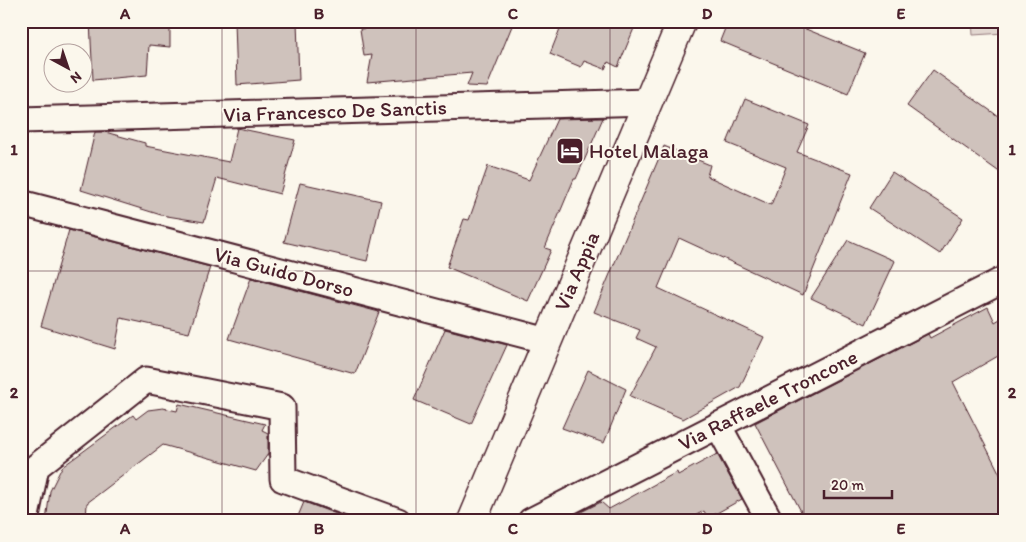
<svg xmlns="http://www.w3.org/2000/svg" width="1026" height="542" font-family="Itim,sans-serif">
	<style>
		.green { fill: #e2d7d0; stroke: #967b7e }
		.building { fill: #cfc2bc; stroke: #4a1f2b }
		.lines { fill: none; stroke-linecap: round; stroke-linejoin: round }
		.street-casing { stroke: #4a1f2b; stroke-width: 29 }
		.secondary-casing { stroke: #4a1f2b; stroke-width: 31 }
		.street { stroke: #fbf7ec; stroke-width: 25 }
		.secondary { stroke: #fbf7ec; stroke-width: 28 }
		.grid { fill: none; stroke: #4a1f2b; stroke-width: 1; stroke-opacity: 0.55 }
		.labels { text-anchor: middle; stroke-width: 4; stroke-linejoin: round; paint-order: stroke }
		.street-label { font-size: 21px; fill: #4a1f2b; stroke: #fbf7ec }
		.poi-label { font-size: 21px; fill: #4a1f2b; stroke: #fbf7ec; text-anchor: start }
		.neatline { fill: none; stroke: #4a1f2b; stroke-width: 2 }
		.grid-label { font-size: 16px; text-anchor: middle; font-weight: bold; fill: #4a1f2b }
	</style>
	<rect width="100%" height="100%" fill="#fbf7ec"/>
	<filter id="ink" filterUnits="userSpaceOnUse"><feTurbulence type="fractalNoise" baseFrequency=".02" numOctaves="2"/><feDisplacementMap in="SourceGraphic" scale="10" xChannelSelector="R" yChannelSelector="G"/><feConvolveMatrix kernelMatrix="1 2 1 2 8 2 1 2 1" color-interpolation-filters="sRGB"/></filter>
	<g filter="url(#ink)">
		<path class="green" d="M 972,21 L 1005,21 L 1005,33 L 973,35 Z"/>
		<path class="building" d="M 90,21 L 170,21 L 170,47 L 149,45 L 147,75 L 93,80 Z
			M 235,21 L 297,21 L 299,80 L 237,85 Z
			M 439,21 L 514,21 L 487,87 L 467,86 L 472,73 L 367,82 L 372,55 L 364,56 L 360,29 Z
			M 563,21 L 637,21 L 618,67 L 608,62 L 605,69 L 584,61 L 581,67 L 550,54 Z
			M 728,21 L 786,21 L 865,53 L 848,94 L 720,41 Z
			M 933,70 L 1005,121 L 1005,176 L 907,106 Z
			M 745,99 L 809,125 L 797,152 L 852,173 L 803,295 L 679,238 L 658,288 L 764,337 L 740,387 L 683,419 L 630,396 L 656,347 L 636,338 L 640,330 L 594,312 L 664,146 L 710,165 L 707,176 L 771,205 L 786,167 L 727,143 Z
			M 603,118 L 576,179 L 574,179 L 545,248 L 551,250 L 528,301 L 447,267 L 464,219 L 469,220 L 488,166 L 529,180 L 557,119 Z
			M 237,128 L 295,140 L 280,194 L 217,178 L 204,222 L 161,215 L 81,190 L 95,132 L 105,132 L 145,143 L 145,146 L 229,162 Z
			M 892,172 L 963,218 L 940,254 L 869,208 Z
			M 300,183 L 381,201 L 367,261 L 284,242 Z
			M 69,230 L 210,267 L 189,333 L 121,318 L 115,349 L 41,326 Z
			M 848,240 L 895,261 L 866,324 L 811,298 Z
			M 251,278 L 379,312 L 355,374 L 229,339 Z
			M 988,307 L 995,322 L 1005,316 L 1005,352 L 953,382 L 1005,484 L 1005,508 L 996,521 L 806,521 L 755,423 L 928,334 L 930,338 Z
			M 445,329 L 507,345 L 471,424 L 414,400 Z
			M 588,370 L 626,389 L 604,443 L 562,428 Z
			M 179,404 L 265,424 L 262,430 L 268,433 L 268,454 L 256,471 L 163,445 L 87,503 L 86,521 L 46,521 L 50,491 L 62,467 L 133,415 L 136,419 L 148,410 L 163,408 L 177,411 Z
			M 717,454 L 742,499 L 708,518 L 704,511 L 685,521 L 563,521 L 601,502 L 609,509 L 677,472 L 678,475 Z
			M 304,502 L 355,521 L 296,521 Z"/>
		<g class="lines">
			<defs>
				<path id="street" d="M 21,120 L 648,102
					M 21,203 L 548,341
					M 718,425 L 770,521
					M 25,521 L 36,467 L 146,380 L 282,407 L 283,479 L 398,521
					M 531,521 L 1005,279"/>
				<path id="secondary" d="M 472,521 L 682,21"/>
			</defs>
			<use href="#street" class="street-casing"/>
			<use href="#secondary" class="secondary-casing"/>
			<use href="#street" class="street"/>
			<use href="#secondary" class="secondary"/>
		</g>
	</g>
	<path class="grid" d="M 222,21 L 222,521M 416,21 L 416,521M 610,21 L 610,521M 804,21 L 804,521M 21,271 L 1005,271"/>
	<defs>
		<symbol id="hotel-square" viewBox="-11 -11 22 22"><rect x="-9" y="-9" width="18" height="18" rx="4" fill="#4a1f2b" stroke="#fbf7ec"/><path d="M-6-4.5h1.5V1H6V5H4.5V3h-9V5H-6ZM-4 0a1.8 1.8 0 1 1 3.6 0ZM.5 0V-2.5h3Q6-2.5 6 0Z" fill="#fff"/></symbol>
	</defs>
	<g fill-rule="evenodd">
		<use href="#hotel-square" x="554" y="135" width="32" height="32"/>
	</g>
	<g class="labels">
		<g class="street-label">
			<text transform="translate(335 111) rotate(-2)" y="7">Via Francesco De Sanctis</text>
			<text transform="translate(577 271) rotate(-67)" y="7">Via Appia</text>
			<text transform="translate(284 272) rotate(15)" y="7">Via Guido Dorso</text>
			<text transform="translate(768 400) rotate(-27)" y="7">Via Raffaele Troncone</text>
		</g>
		<g class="poi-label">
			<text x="589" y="158">Hotel Malaga</text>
		</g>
	</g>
	<rect width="1026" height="542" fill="none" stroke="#fbf7ec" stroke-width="55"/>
	<g transform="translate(68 68) rotate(140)"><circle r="24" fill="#fbf7ec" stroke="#b4a19f"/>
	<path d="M0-4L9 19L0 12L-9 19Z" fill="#4a1f2b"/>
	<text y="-8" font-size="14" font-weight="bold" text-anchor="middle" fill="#4a1f2b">N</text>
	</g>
	<path d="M824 490v8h68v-8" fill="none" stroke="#4a1f2b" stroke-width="2.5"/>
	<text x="831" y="490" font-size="15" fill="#4a1f2b" stroke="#fbf7ec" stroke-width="4" paint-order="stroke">20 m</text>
	<rect x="28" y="28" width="970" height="486" class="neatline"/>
	<g class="grid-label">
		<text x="125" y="19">A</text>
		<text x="319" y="19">B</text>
		<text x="513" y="19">C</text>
		<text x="707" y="19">D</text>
		<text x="901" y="19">E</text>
		<text x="14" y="155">1</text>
		<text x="1012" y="155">1</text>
		<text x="14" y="398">2</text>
		<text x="1012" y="398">2</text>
		<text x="125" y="534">A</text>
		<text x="319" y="534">B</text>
		<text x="513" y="534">C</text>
		<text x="707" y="534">D</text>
		<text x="901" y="534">E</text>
	</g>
</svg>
